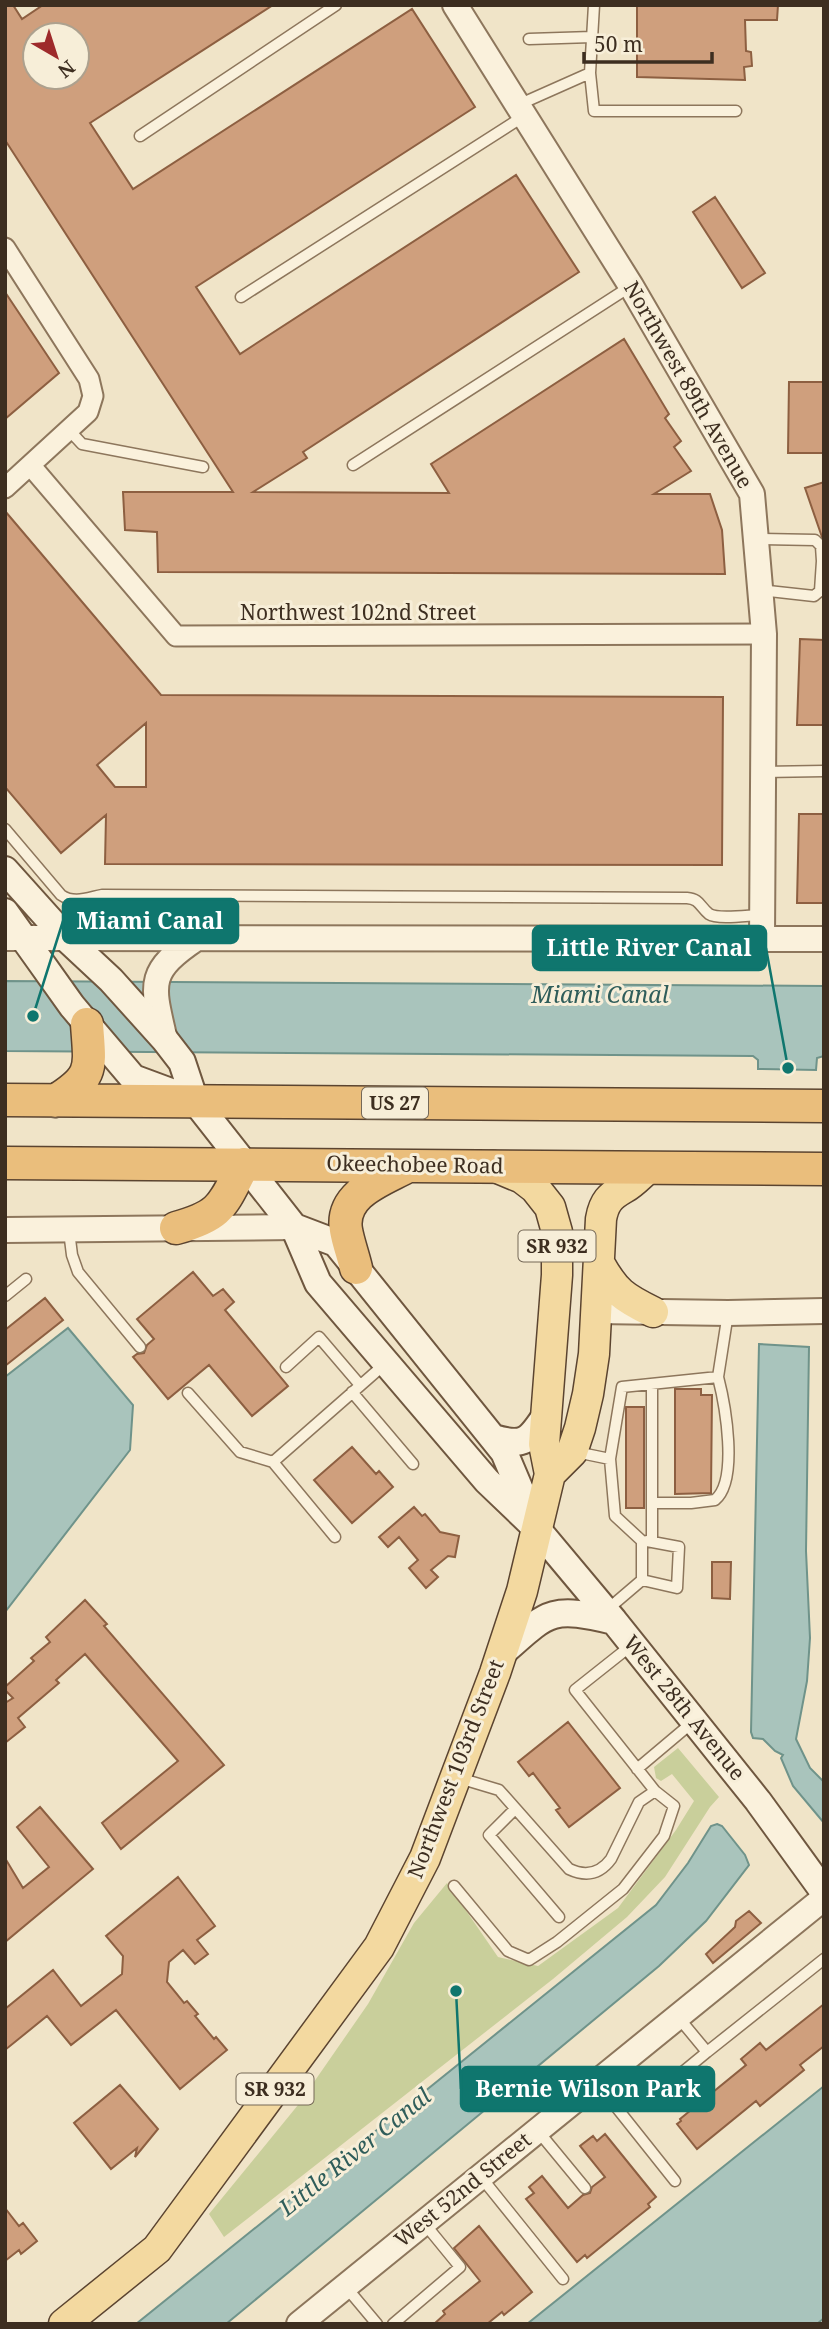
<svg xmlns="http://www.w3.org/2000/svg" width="829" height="2329" font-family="'Noto Serif',serif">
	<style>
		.green { fill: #c9cf9b }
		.water { fill: #a9c4bc; stroke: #6f938a; stroke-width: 2 }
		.building { fill: #cf9f7d; stroke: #8d5f41; stroke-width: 2; fill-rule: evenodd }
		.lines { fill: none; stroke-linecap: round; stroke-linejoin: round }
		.service-casing { stroke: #8d765c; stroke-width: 13 }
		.minor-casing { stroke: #8d765c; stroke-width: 23 }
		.tertiary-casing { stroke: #8d765c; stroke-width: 28 }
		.secondary-casing { stroke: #6f573f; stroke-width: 30 }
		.primary-casing { stroke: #5b4430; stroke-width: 33 }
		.trunk-casing { stroke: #5b4430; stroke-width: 35 }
		.service { stroke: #faf1dc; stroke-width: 10 }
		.minor { stroke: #faf1dc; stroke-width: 19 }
		.tertiary { stroke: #faf1dc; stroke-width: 24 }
		.secondary { stroke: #faf1dc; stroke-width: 26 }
		.primary { stroke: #f3d9a0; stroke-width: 30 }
		.trunk { stroke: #eabe7c; stroke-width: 32 }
		.labels { text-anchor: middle; stroke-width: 6; stroke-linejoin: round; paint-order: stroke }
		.shield { fill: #f7eed8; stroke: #756857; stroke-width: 2 }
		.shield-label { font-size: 19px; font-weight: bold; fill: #3d2e20 }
		.street-label { font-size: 21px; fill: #3d2e20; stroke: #f7eed8 }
		.water-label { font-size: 23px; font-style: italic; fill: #2f5d5a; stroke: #f7eed8 }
		.leader { fill: none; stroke: #0f766e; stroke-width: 2.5 }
		.callout-dot { fill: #0f766e; stroke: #f7eed8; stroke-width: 2.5 }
		.callout { fill: #0f766e; stroke: #0f766e; stroke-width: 2.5 }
		.callout-label { font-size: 23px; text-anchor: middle; font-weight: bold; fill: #fff }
	</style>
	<rect width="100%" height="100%" fill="#f0e4c8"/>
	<path class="green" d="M 678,1748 L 719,1797 L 710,1807 L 665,1877 L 627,1917 L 553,1979 L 224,2237 L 209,2214 L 298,2105 L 368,2004 L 414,1923 L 447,1883 L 498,1957 L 538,1966 L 618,1908 L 676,1830 L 694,1801 L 672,1774 L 661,1781 L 656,1778 L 654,1767 Z"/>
	<path class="water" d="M 5,981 L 824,986 L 824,1056 L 817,1058 L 816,1070 L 758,1069 L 758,1060 L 753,1056 L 5,1051 Z
		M 68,1328 L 133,1405 L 130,1450 L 5,1612 L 5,1377 Z
		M 759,1344 L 809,1347 L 806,1551 L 810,1638 L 807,1681 L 796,1739 L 810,1768 L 824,1782 L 824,1823 L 793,1786 L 781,1758 L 783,1755 L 775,1751 L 763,1739 L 753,1738 L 751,1732 Z
		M 717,1824 L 722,1826 L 745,1855 L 749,1865 L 706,1921 L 659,1966 L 226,2324 L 136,2324 L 656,1905 L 688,1863 L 711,1826 Z
		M 824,2086 L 824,2318 L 817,2324 L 527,2324 Z"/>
	<path class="building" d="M 5,5 L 13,5 L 22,19 L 43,5 L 273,5 L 90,123 L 133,189 L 412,9 L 475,107 L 196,287 L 240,354 L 516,175 L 579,272 L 303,452 L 307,458 L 253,492 L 449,493 L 431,464 L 624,339 L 669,414 L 665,418 L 681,441 L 674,447 L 691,471 L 654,494 L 710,494 L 722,530 L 725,574 L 158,572 L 157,532 L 125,530 L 123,492 L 233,492 L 5,140 ZM 35,35 L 77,35 L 77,77 L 35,77 Z
		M 637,5 L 778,5 L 777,20 L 745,20 L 746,51 L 751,52 L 752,66 L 744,67 L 745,80 L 637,77 Z
		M 715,197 L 765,273 L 742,288 L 693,212 Z
		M 5,292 L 59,373 L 5,419 Z
		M 789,382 L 824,382 L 824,453 L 788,453 Z
		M 824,482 L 824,537 L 822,537 L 805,488 Z
		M 5,511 L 161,695 L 723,697 L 722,865 L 105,864 L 106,815 L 61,853 L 5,787 ZM 146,723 L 146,787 L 115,787 L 97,765 Z
		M 800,639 L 824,640 L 824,725 L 797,725 Z
		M 799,814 L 824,814 L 824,903 L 797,903 Z
		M 193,1272 L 213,1296 L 223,1289 L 234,1302 L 225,1310 L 288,1386 L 252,1416 L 209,1365 L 168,1399 L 133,1357 L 137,1354 L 144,1353 L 147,1345 L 154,1339 L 137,1319 Z
		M 45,1298 L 63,1320 L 5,1366 L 5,1330 Z
		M 675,1389 L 701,1389 L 701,1395 L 712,1395 L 711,1493 L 675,1494 Z
		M 626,1407 L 644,1407 L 644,1508 L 626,1508 Z
		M 352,1447 L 376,1474 L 379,1471 L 393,1487 L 352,1523 L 314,1480 Z
		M 414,1507 L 422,1516 L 425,1514 L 440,1532 L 459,1536 L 455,1557 L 448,1556 L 431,1570 L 438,1577 L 426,1588 L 409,1568 L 418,1560 L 399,1537 L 388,1547 L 379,1537 Z
		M 712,1562 L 731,1562 L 730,1599 L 712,1598 Z
		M 85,1600 L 107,1624 L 104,1626 L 224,1765 L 121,1849 L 102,1823 L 178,1761 L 85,1654 L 56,1680 L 59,1683 L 18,1718 L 25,1727 L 5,1743 L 5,1703 L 13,1698 L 5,1690 L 5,1687 L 34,1661 L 31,1658 L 50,1642 L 46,1637 Z
		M 568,1722 L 620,1788 L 569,1827 L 556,1810 L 560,1808 L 533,1773 L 529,1776 L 518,1762 Z
		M 40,1807 L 93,1869 L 5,1942 L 5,1858 L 23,1888 L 49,1867 L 17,1827 Z
		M 178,1877 L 215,1926 L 197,1940 L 208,1954 L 195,1964 L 183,1950 L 169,1962 L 167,1982 L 184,2003 L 187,2001 L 198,2014 L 195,2016 L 214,2039 L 216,2037 L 227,2050 L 180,2089 L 116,2010 L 71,2045 L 47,2016 L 5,2050 L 5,2009 L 53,1970 L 81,2006 L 122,1974 L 123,1956 L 106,1936 Z
		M 749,1911 L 761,1923 L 713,1963 L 706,1954 L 735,1927 L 736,1921 Z
		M 824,2004 L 824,2046 L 800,2065 L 804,2070 L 760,2106 L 756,2101 L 697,2149 L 677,2124 L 681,2121 L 680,2119 L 746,2065 L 741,2059 L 760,2043 L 766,2050 Z
		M 120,2085 L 158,2129 L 135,2157 L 137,2148 L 111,2169 L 74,2123 Z
		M 605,2134 L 656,2197 L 648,2204 L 650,2207 L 635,2219 L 587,2258 L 585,2255 L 577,2262 L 526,2199 L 534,2193 L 529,2187 L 542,2176 L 568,2208 L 583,2195 L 590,2193 L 592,2187 L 605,2177 L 580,2146 L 593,2136 L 597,2141 Z
		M 5,2208 L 19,2226 L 23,2223 L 37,2241 L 21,2254 L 19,2250 L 5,2261 Z
		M 479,2226 L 532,2292 L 504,2315 L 502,2312 L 487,2324 L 434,2324 L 445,2314 L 443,2311 L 480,2281 L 454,2248 Z"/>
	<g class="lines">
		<defs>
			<path id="service" d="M 529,39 L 592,37
				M 590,73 L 594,5
				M 518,105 L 590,73 L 594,111 L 736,111
				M 140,136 L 336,5
				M 241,297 L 524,116
				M 69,430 L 82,444 L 203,467
				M 353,465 L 631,286
				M 756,539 L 815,540 L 821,546 L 822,561
				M 760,590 L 814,596 L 820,591 L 822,561 L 824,561
				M 763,772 L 824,771
				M 5,829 L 61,895 C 74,904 87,898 102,895 C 297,895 492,898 687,898 C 700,899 700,907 709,914 C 718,920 750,915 761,915
				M 69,1231 L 72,1255 L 78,1272 L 140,1347
				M 5,1296 L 26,1279
				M 286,1367 L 319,1337 L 360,1385
				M 352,1392 L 413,1464
				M 188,1393 L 240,1452 L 273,1462
				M 576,1452 L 610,1459 L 622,1387 L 718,1377 L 728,1313
				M 652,1503 L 691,1503 L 715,1500 C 739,1480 725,1404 718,1377
				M 335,1537 L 273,1462 L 386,1363
				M 652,1542 L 652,1384
				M 642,1580 L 677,1588 L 679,1547 L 647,1541
				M 608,1609 L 642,1580 L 642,1541 L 615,1516 L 610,1459
				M 633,1644 L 575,1690 L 655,1791
				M 637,1769 L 694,1721
				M 515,1809 L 489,1835 L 559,1917
				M 454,1886 L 508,1951 L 529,1960 L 557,1942 L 623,1889 L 664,1836 L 674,1806 L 655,1791 L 639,1802 L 611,1859 C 600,1874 586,1877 569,1869 L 499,1790 L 459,1778
				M 707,2052 L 824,1959
				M 597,2083 L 675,2181
				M 645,2103 L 707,2052 L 678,2017
				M 538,2131 L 585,2188
				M 481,2177 L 563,2279
				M 346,2287 L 377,2324
				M 393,2324 L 460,2267 L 424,2223"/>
			<path id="minor" d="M 5,248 L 89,379 L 93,396 L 88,412 L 5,488
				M 31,466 L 176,636 L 764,634"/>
			<path id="tertiary" d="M 455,5 L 631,286 L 752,494 L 764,634 L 762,938
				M 5,938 L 824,939
				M 165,1040 C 152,984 146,972 197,938
				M 5,1230 L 294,1227
				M 597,1311 L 728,1313 L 824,1311
				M 299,2324 L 824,1898"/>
			<path id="secondary" d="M 5,870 L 67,939 L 111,980 L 165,1040 L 182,1062 L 195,1101 L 294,1227 L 318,1283 L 487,1481 L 537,1529 L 614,1621 L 758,1801 L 824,1892
				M 5,912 L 72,1006 L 133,1078 L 187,1098
				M 294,1227 L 336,1243 L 504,1452 L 532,1518
				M 493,1438 C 524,1447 529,1441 546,1415
				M 501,1654 C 549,1611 550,1606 614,1621"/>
			<path id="primary" d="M 599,1263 C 615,1292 624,1298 653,1312
				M 550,1474 L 572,1452 L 580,1428 L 588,1394 L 594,1354 L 601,1219 C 604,1202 610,1196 624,1188 C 633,1183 640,1175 647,1169
				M 64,2324 L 157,2249 L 379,1947 L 425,1858 L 495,1673 L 522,1591 L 550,1474 L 544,1444 L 557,1275 L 557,1232 L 550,1207 L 535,1188 L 522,1178 L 493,1166"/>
			<path id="trunk" d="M 5,1100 L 824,1106
				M 55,1101 C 95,1076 90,1068 87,1024
				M 5,1163 L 824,1169
				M 176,1228 C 223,1215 222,1205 244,1164
				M 356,1268 C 353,1255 348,1242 346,1230 C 340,1193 383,1180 408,1166"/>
		</defs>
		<use href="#service" class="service-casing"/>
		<use href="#minor" class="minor-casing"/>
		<use href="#tertiary" class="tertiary-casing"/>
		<use href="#secondary" class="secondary-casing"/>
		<use href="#primary" class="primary-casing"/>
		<use href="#trunk" class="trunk-casing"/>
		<use href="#service" class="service"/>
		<use href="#minor" class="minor"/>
		<use href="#tertiary" class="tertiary"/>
		<use href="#secondary" class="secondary"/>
		<use href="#primary" class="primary"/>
		<use href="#trunk" class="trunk"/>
	</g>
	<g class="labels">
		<g class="shield">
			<rect x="362" y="1087.5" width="66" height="31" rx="5"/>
			<rect x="518.5" y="1230.5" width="77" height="31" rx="5"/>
			<rect x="236.5" y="2073.5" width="77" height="31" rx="5"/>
		</g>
		<g class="shield-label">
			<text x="395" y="1110">US 27</text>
			<text x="557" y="1253">SR 932</text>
			<text x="275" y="2096">SR 932</text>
		</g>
		<g class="street-label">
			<text transform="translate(688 385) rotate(60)" y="7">Northwest 89th Avenue</text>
			<text x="358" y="620">Northwest 102nd Street</text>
			<text transform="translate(415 1165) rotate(1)" y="7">Okeechobee Road</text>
			<text transform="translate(684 1708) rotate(51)" y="7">West 28th Avenue</text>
			<text transform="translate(456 1769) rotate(-69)" y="7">Northwest 103rd Street</text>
			<text transform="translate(463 2190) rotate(-39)" y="7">West 52nd Street</text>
		</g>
		<g class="water-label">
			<text x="600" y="1003">Miami Canal</text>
			<text transform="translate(355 2152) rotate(-39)" y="8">Little River Canal</text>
		</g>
	</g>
	<path class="leader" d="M33 1016L63 921M788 1068L766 948M456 1991L461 2089"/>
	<g class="callout-dot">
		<circle cx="33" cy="1016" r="7"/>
		<circle cx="788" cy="1068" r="7"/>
		<circle cx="456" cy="1991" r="7"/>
	</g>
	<g class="callout">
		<rect x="63" y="899" width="175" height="44" rx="7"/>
		<rect x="533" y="926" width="233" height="44" rx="7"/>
		<rect x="461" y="2067" width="253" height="44" rx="7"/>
	</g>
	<g class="callout-label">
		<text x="150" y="929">Miami Canal</text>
		<text x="649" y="956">Little River Canal</text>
		<text x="588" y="2097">Bernie Wilson Park</text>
	</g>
	<rect width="829" height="2329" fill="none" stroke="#3d2e20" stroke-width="14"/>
	<g transform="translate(56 56) rotate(141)"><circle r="33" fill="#f7eed8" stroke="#ada18e" stroke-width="2"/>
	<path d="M0-5L12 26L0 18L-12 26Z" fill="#9e2a2b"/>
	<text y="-10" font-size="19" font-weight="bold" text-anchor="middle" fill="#3d2e20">N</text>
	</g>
	<path d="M584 52v10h128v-10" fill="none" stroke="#3d2e20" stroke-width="3.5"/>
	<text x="594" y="52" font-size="21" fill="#3d2e20" stroke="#f7eed8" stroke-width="5" paint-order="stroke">50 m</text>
</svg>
